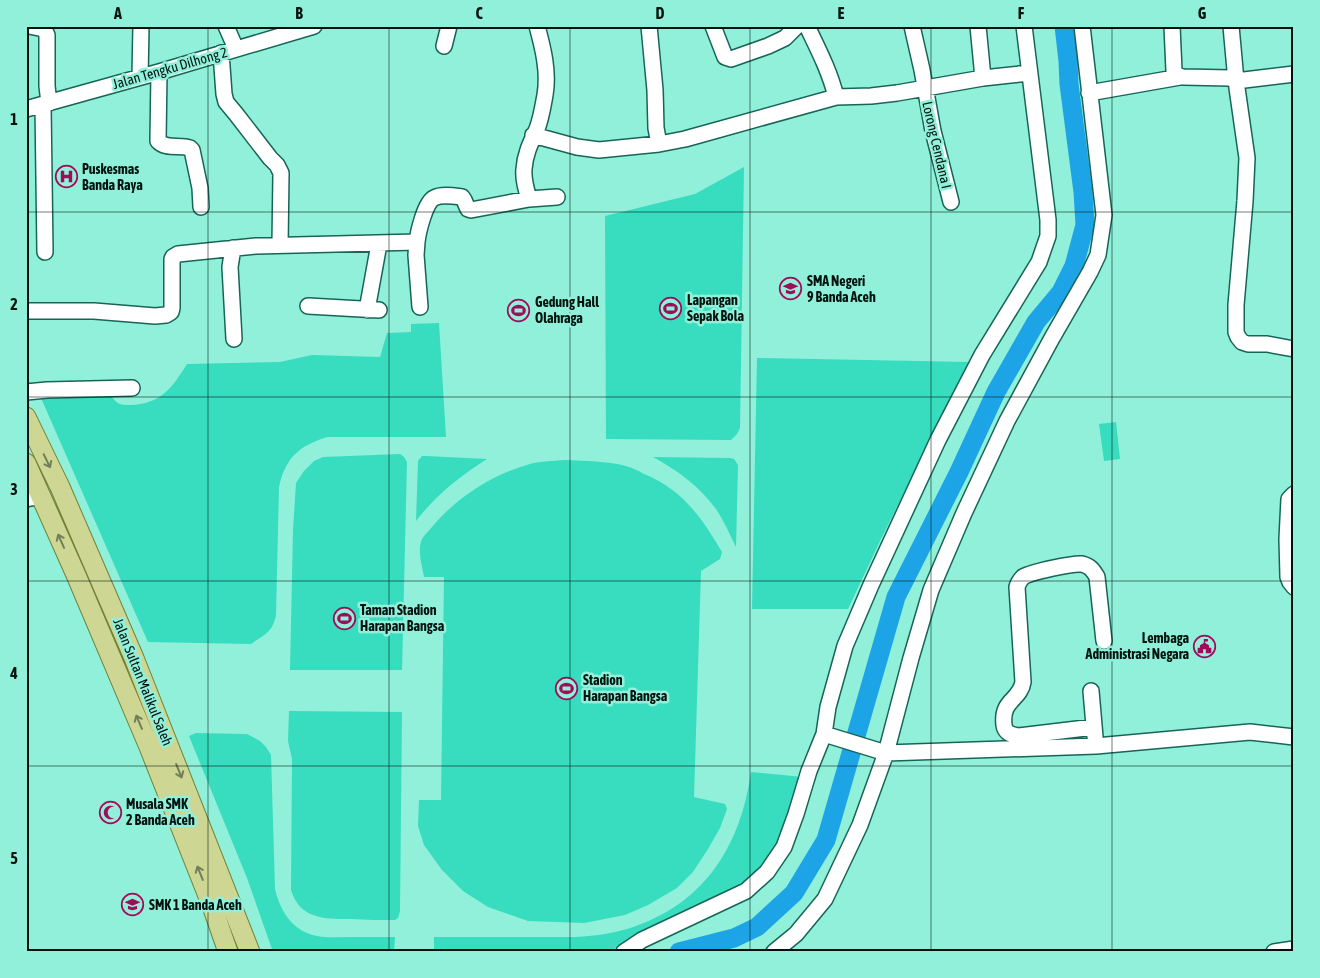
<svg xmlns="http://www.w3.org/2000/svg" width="1320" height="978" font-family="'Asap Condensed',sans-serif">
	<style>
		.green { fill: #38dcbe }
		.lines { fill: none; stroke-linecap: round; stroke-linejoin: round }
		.river { stroke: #1da4e6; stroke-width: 19 }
		.minor-casing { stroke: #176557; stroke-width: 18 }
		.major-casing { stroke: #708136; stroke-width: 21 }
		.minor { stroke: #fff; stroke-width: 15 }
		.major { stroke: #cdd793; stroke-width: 19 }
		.oneway { stroke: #717f58 }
		.grid { fill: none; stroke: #01130f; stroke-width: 1; stroke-opacity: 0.55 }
		.labels { text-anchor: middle; stroke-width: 5; stroke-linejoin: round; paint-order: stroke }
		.street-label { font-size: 14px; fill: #01130f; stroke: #91f0da }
		.poi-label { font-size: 14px; font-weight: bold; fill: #01130f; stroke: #91f0da; text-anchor: start }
		.neatline { fill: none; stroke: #01130f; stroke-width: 2 }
		.grid-label { font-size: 16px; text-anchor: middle; font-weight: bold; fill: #01130f }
	</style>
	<rect width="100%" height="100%" fill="#91f0da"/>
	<path class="green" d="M 744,167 L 740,428 L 737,434 L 731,440 L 606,439 L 605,216 L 695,194 Z
		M 439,323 L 446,437 L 327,437 C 299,446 286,457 279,487 L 276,615 C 273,632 264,635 251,644 L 148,642 L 41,398 L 111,395 C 116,404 120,405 130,405 C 161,404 172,388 187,364 L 280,362 L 312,355 L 380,357 L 387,333 L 411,332 L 411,324 Z
		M 757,358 L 969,362 L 881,539 L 848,609 L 752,609 Z
		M 1116,422 L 1120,459 L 1104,461 L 1099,424 Z
		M 400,454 L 404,457 L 407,462 L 402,670 L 290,670 L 293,530 L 296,483 L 304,471 L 314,461 L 323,457 Z
		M 422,456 L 426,456 L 487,459 C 459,477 437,494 416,521 L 418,461 Z
		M 653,457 L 730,458 L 734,459 L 738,465 L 736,547 C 730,535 724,521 716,509 C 699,486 677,470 653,457 Z
		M 565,460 C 585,461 606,461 626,466 C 633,468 639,471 644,474 C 682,489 702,518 722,552 L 720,559 L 701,571 L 694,797 L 725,804 L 727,809 L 720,828 L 708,849 L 693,872 L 677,888 L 648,905 L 625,915 L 584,923 L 528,921 L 488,907 L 463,891 L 442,870 L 424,845 L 418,826 L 419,800 L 441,800 L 444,577 L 424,577 C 422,565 417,550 422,539 C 424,535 429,531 432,527 C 457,497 493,474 530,464 C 541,461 554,461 565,460 Z
		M 289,711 L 402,712 L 400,911 L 398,918 L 395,920 C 381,920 366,920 352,919 C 326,919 300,920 291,890 L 292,759 L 288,741 Z
		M 196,733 L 247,734 L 260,741 L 266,747 L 271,755 L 275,889 C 279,906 288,924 305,932 C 318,939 334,937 348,937 C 363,937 379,937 395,937 L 394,952 L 273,952 L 247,878 L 189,736 Z
		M 751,772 L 803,777 L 786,828 L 765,867 L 741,886 L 643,932 L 609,952 L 434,952 L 434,937 L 576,937 C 596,936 617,933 636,926 C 707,901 741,843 751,772 Z"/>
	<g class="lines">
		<path class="river" d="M 679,952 L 734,938 L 757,927 L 794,893 L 826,840 L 896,597 L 959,472 L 996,392 L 1036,322 L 1061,292 L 1074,266 L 1085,225 L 1083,192 L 1069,84 L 1068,61 L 1064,26"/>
		<defs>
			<path id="minor" d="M 29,26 L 44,29 L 47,35 L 47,86 L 49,103
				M 226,26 L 236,49
				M 649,26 L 655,90 L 656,128 L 659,144
				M 713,26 L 725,57 L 731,59 L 768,46 L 785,38 L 797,26
				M 807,26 C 818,49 830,72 836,97
				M 912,26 L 922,70 L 933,131 L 951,202
				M 978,26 L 983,78
				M 1172,26 L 1174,71 L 1177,75 L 1183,77 L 1230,78 L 1236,81 L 1247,158 L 1245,201 L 1236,305 L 1236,332 L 1238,337 L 1242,342 L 1248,344 L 1267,344 L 1294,349
				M 1231,26 L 1236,81 L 1294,74
				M 444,46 L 449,26
				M 221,53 L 224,94 L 226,102 L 236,114 L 270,158 L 277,165 L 281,173 L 280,245
				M 159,72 L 158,141 C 166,150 180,144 190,148 L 192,150 L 200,188 L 201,207
				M 140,77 L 141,26
				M 1089,93 L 1180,77
				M 43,105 L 45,252
				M 26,109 L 159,72 L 314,26
				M 533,135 L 577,147 L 599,150 L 659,144 L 685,139 L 836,97 L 871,96 L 897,93 L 983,78 L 1029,73
				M 529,199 C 526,189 523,179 524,169 C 525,154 531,142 537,129 C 541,119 543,106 545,95 C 549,72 543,48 537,26
				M 417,242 L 416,255 L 420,307
				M 233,248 L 230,267 L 234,339
				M 308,306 L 379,310
				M 367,310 L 379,244
				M 26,311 L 94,311 L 155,316 L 166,315 L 171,312 L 172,308 L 172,259 L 173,257 L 178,254 L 256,246 L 417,242 C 418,233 425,202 434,198 C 441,194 454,196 462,197 L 464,200 L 468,209 L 471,210 L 529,199 L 557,197
				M 26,392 L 47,390 L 132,388
				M 1294,494 L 1289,499 L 1287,539 L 1288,577 L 1290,582 L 1294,587
				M 26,499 L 41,496
				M 1091,691 L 1095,737
				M 1094,727 L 1019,736 C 1011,735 1005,733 1004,725 C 1001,699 1020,701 1023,682 L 1017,587 C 1018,583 1020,580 1023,577 C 1031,572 1073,563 1082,564 C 1090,566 1093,570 1097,577 L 1104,641
				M 824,734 L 886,753 L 1096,746 L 1250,732 L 1294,737
				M 624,952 L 642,940 L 746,891 L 767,872 L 784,847 L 796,814 L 809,771 L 824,734 L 828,707 L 845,646 L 871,585 L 938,440 L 982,355 L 1039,262 L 1048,236 L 1048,220 L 1024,26
				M 774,952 L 796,934 L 825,899 L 860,825 L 886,753 L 911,658 L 931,590 L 964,513 L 1007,421 L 1052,338 L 1090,272 L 1098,255 L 1104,215 L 1082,26
				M 1274,952 L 1294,949"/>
			<path id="major" d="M 26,417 L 60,487 L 134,658 L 250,952
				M 26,463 L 76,575 L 149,747 L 212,906 L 228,952"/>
		</defs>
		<use href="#minor" class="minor-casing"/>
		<use href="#major" class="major-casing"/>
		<use href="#minor" class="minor"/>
		<use href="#major" class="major"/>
	</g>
	<defs><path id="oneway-shaft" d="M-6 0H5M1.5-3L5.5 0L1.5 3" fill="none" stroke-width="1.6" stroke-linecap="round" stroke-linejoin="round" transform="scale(1.25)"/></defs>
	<g class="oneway">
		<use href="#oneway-shaft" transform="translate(47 461) rotate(64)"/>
		<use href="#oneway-shaft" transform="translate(61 541) rotate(-114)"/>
		<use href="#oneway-shaft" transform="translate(139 722) rotate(-113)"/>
		<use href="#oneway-shaft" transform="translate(179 771) rotate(68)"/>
		<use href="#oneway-shaft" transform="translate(200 873) rotate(-112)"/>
	</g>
	<path class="grid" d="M 208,26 L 208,952M 389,26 L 389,952M 570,26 L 570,952M 750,26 L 750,952M 931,26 L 931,952M 1112,26 L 1112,952M 26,212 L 1294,212M 26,397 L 1294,397M 26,581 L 1294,581M 26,766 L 1294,766"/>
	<defs>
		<symbol id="hospital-ring" viewBox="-11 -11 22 22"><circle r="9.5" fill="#91f0da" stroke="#9e0d59" stroke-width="1.5"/><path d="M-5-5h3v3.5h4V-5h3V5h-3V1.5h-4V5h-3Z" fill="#9e0d59"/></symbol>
		<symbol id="school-ring" viewBox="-11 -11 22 22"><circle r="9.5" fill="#91f0da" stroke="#9e0d59" stroke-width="1.5"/><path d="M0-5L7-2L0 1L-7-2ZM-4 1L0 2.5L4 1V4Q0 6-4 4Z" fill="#9e0d59"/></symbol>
		<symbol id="stadium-ring" viewBox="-11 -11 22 22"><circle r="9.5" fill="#91f0da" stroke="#9e0d59" stroke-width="1.5"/><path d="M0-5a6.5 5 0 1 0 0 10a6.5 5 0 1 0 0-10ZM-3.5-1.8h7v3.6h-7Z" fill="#9e0d59"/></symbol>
		<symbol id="civic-ring" viewBox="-11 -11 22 22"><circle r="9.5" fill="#91f0da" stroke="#9e0d59" stroke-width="1.5"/><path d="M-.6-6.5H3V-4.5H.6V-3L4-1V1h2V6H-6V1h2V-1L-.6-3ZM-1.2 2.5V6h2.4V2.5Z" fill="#9e0d59"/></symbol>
		<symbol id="mosque-ring" viewBox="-11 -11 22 22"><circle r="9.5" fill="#91f0da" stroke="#9e0d59" stroke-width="1.5"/><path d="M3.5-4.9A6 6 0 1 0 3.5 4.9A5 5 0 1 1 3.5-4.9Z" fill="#9e0d59"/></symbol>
		<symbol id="university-ring" viewBox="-11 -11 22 22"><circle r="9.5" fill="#91f0da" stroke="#9e0d59" stroke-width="1.5"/><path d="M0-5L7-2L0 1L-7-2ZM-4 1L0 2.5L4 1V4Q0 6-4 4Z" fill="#9e0d59"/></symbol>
	</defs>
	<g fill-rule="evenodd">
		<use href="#hospital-ring" x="54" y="164" width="25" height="25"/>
		<use href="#school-ring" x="778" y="276" width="25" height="25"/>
		<use href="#stadium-ring" x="658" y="296" width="25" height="25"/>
		<use href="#stadium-ring" x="506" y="298" width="25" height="25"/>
		<use href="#stadium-ring" x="332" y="606" width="25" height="25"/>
		<use href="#civic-ring" x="1192" y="634" width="25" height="25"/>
		<use href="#stadium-ring" x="554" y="676" width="25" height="25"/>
		<use href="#mosque-ring" x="98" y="800" width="25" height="25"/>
		<use href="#university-ring" x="120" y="892" width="25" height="25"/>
	</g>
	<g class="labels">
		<g class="street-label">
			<text transform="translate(170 68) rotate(-16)" y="5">Jalan Tengku Dilhong 2</text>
			<text transform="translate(937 145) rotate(77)" y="5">Lorong Cendana I</text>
			<text transform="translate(143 682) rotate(68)" y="5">Jalan Sultan Malikul Saleh</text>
		</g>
		<g class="poi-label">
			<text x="82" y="174">Puskesmas<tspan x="82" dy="16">Banda Raya</tspan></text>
			<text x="807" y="286">SMA Negeri<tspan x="807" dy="16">9 Banda Aceh</tspan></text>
			<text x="687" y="305">Lapangan<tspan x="687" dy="16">Sepak Bola</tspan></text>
			<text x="535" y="307">Gedung Hall<tspan x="535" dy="16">Olahraga</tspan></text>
			<text x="360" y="615">Taman Stadion<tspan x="360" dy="16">Harapan Bangsa</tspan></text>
			<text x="1189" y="643" text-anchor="end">Lembaga<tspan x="1189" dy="16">Administrasi Negara</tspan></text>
			<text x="583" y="685">Stadion<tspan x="583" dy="16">Harapan Bangsa</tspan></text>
			<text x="126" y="809">Musala SMK<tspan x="126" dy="16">2 Banda Aceh</tspan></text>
			<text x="149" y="910">SMK 1 Banda Aceh</text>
		</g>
	</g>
	<rect width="1320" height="978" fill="none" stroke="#91f0da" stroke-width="55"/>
	<rect x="28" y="28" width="1264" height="922" class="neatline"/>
	<g class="grid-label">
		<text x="118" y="19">A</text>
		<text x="299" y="19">B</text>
		<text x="479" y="19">C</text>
		<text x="660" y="19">D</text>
		<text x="841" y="19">E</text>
		<text x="1021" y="19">F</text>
		<text x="1202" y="19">G</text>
		<text x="14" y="125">1</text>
		<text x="14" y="310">2</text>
		<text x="14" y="495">3</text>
		<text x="14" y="679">4</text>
		<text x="14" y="864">5</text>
	</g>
</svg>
